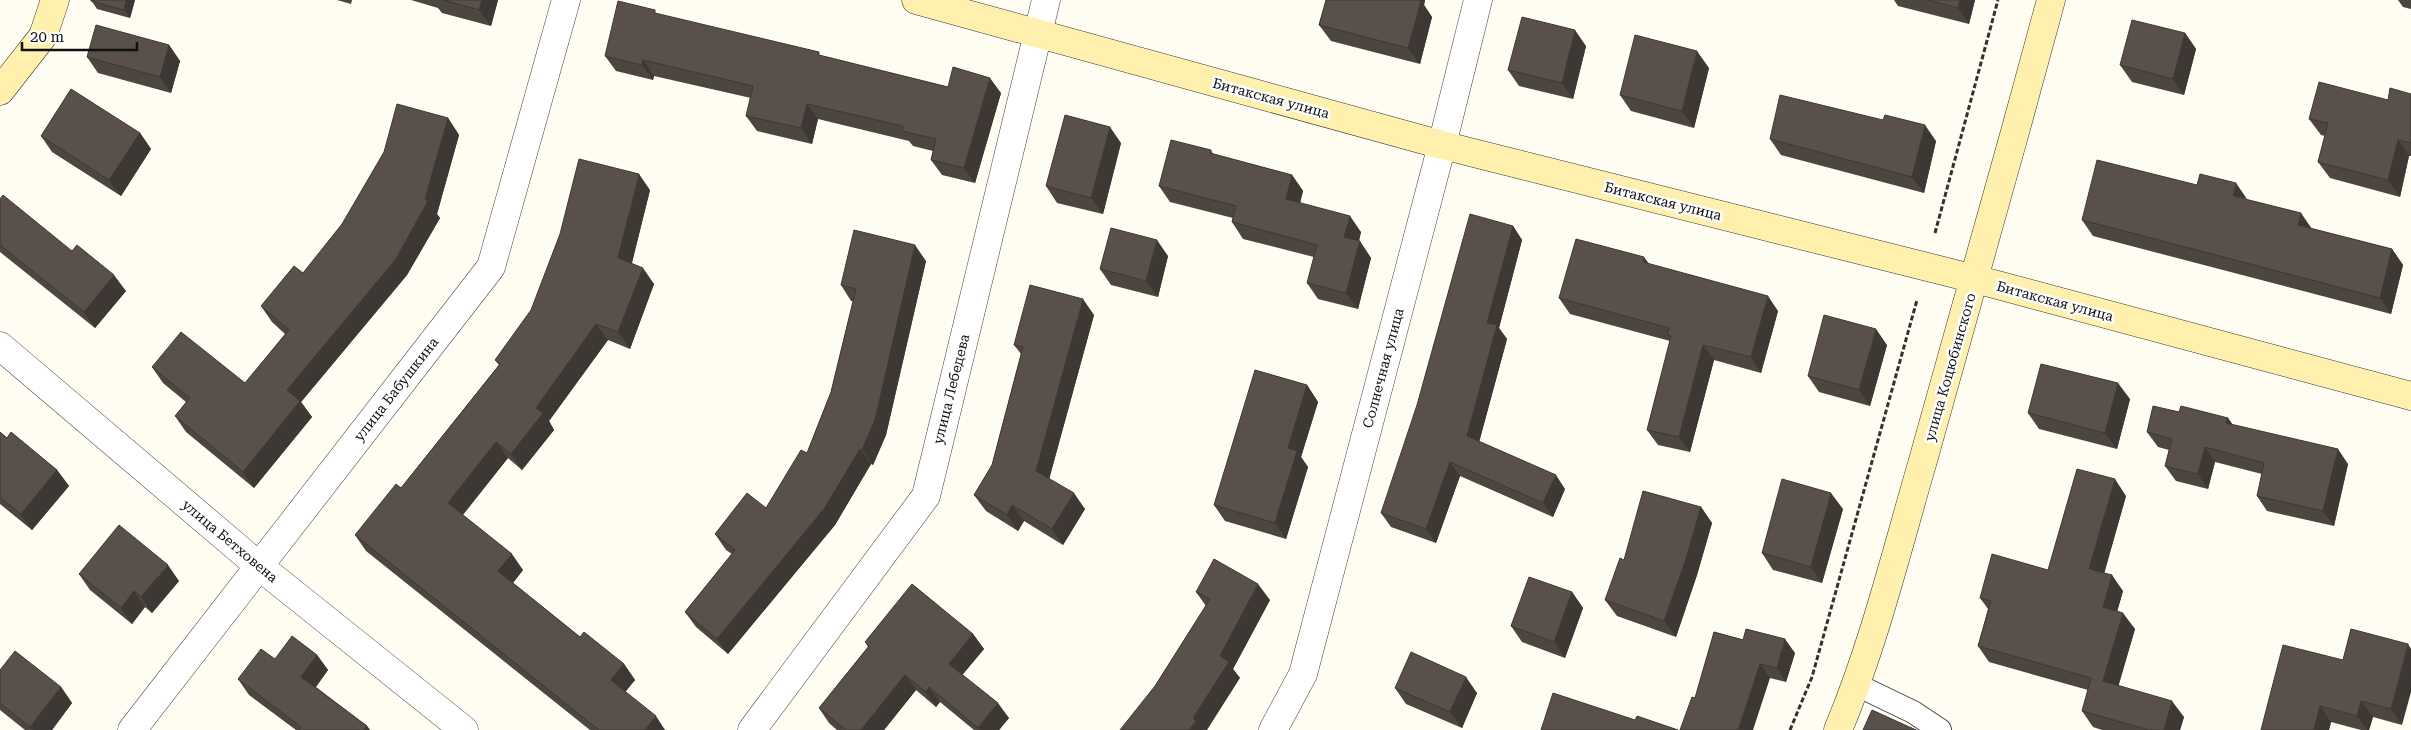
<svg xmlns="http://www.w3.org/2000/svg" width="2411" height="730" font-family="'Roboto Serif',serif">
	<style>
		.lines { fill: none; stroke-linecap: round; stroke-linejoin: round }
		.lane-casing { stroke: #434343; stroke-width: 24 }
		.street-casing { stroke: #434343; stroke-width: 29 }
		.secondary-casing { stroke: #323232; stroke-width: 29 }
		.path { stroke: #323232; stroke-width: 3; stroke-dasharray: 5 2.5; stroke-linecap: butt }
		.lane { stroke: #fff; stroke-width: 22 }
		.street { stroke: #fff; stroke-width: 28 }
		.secondary { stroke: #fff1ad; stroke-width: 28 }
		.wall { fill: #4d4540 }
		.shaded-wall { fill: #3e3834 }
		.building { fill: #59504b; stroke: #3e3834 }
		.labels { text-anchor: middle; stroke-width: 5; stroke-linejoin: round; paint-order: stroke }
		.street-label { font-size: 14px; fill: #101010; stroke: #fff }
	</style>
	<rect width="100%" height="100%" fill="#fffcf2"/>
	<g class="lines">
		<defs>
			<path id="lane" d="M 1857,685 L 1913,712 L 1940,730"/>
			<path id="street" d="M 0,346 L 259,566 L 464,730
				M 132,730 L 491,267 L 566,0
				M 752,730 L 926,496 L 1046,0
				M 1273,730 L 1303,674 L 1442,145 L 1478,0"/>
			<path id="secondary" d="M 916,0 L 1442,145 L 1975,279 L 2411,396
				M 0,91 L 43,36 L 55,0
				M 1838,730 C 1874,644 1896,553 1922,464 C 1966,310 2009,155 2051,0"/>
		</defs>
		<use href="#lane" class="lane-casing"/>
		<use href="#street" class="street-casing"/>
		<use href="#secondary" class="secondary-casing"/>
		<path class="path" d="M 1935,233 L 1998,0
			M 1790,730 L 1812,677 L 1917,300"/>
		<use href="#lane" class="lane"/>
		<use href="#street" class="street"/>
		<use href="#secondary" class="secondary"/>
	</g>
	<path class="wall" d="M 91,0 L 135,0 L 130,18 L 97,9 Z
		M 337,0 L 352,0 L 351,4 Z
		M 411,0 L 498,0 L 491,26 L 442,13 L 438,8 Z
		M 1326,0 L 1425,0 L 1424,5 L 1432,17 L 1420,64 L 1331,41 L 1319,25 Z
		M 1894,0 L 1975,0 L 1969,24 L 1898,6 Z
		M 2398,0 L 2411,0 L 2411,9 L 2403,7 Z
		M 658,14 L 822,56 L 948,87 L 1001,93 L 975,183 L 942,175 L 931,160 L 933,151 L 913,146 L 909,141 L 818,119 L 812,144 L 757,131 L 746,116 L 751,98 L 654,76 L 653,80 L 616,71 L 605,56 Z
		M 2185,33 L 2196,49 L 2184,95 L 2132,82 L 2120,65 Z
		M 169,45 L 180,61 L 171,93 L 98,73 L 87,57 Z
		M 1586,46 L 1573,99 L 1519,86 L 1508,70 Z
		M 1709,68 L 1694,128 L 1631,111 L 1620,95 Z
		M 2411,94 L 2411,156 L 2409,156 L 2400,197 L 2330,178 L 2318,162 L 2325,136 L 2321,135 L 2309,119 Z
		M 448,118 L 459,135 L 437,214 L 440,218 L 407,275 L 301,402 L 312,417 L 254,488 L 186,432 L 175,416 L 186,402 L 163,383 L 152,367 L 245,383 L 285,334 L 272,322 L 261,306 L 303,273 Z
		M 140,133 L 151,149 L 121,196 L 52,152 L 41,136 Z
		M 1770,139 L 1936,141 L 1924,193 L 1781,155 Z
		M 1121,143 L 1103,214 L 1057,203 L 1046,186 Z
		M 1211,150 L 1213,154 L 1292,175 L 1303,191 L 1300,203 L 1361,232 L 1359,241 L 1371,258 L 1358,309 L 1318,299 L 1307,283 L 1314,257 L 1243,239 L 1232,222 L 1233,218 L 1170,202 L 1159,186 Z
		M 650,190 L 632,263 L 654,284 L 630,349 L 608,340 L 549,421 L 554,430 L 522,470 L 508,458 L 463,515 L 523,570 L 513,583 L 580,637 L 624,664 L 635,680 L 625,692 L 665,730 L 590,730 L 366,551 L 355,535 L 401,488 L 499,365 L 495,360 Z
		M 0,199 L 126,291 L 95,328 L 0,252 Z
		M 2247,200 L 2312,229 L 2392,249 L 2403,265 L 2391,314 L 2093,236 L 2082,220 Z
		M 1513,226 L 1522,240 L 1499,328 L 1507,339 L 1479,442 L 1565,489 L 1553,517 L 1460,476 L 1436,543 L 1391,527 L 1381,513 Z
		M 1168,256 L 1158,297 L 1111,285 L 1100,269 Z
		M 926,261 L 886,435 L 873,465 L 871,464 L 835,525 L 728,654 L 696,627 L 685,612 L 732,554 L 726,550 L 715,534 L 766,508 L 807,453 L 831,392 L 853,301 L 851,301 L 841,285 Z
		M 1649,264 L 1778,311 L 1761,373 L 1714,360 L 1690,452 L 1658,445 L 1647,430 L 1670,341 L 1570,314 L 1559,298 Z
		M 1094,315 L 1049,479 L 1085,509 L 1063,545 L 1024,521 L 1018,531 L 986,511 L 974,495 L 992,465 L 1021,354 L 1014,345 Z
		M 1887,345 L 1870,406 L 1819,392 L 1808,376 Z
		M 1307,385 L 1318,402 L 1301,457 L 1308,467 L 1286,539 L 1225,521 L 1214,505 Z
		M 2130,399 L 2117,449 L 2039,429 L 2028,413 Z
		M 2179,412 L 2228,418 L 2233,425 L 2348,464 L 2334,526 L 2267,511 L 2257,496 L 2262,474 L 2215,462 L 2208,489 L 2176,481 L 2165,466 L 2169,450 L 2158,447 L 2147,432 Z
		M 0,432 L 7,438 L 57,470 L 69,486 L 32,530 L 0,504 Z
		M 2126,496 L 2104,573 L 2123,591 L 2117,611 L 2135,629 L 2118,686 L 2184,717 L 2180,730 L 2102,730 L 2093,727 L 2082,711 L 2088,690 L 1989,662 L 1978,646 L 1988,609 L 1980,598 L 2048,570 Z
		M 1701,507 L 1712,523 L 1697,575 L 1676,637 L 1617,616 L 1605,600 L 1624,560 Z
		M 1843,509 L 1822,583 L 1773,570 L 1762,553 Z
		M 79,574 L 179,581 L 152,613 L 145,607 L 132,624 L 90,590 Z
		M 1196,592 L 1270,600 L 1233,669 L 1240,678 L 1155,686 L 1206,606 Z
		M 1572,592 L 1583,608 L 1565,658 L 1522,642 L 1511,626 Z
		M 2351,629 L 2402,725 L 2373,717 L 2369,730 L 2361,730 L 2331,722 L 2329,730 L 2261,730 L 2343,660 Z
		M 1714,632 L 1795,653 L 1786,682 L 1770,678 L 1695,698 Z
		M 973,634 L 984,649 L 962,675 L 1009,718 L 999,730 L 974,730 L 940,702 L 936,707 L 916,690 L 884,730 L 837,730 L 829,723 L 819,708 L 868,647 L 865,642 Z
		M 317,655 L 328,670 L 316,687 L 367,726 L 370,730 L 296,730 L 249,695 L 238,679 L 275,659 Z
		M 0,670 L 61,687 L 72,703 L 52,730 L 25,730 L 0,710 Z
		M 1395,688 L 1477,693 L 1462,728 L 1406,704 Z"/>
	<path class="shaded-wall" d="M 126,0 L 135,0 L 130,18 L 124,10 Z
		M 482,0 L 498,0 L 491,26 L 479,10 Z
		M 1411,0 L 1425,0 L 1424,5 L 1432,17 L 1420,64 L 1408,48 Z
		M 1960,0 L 1975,0 L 1969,24 L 1958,8 Z
		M 1575,30 L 1586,46 L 1573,99 L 1562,83 Z
		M 2185,33 L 2196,49 L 2184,95 L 2173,79 Z
		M 169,45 L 180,61 L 171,93 L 160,77 Z
		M 1697,51 L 1709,68 L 1694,128 L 1682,111 Z
		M 643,60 L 654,76 L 653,80 L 642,65 Z
		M 990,78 L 1001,93 L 975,183 L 964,168 Z
		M 807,104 L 818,119 L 812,144 L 801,128 Z
		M 448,118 L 459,135 L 437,214 L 440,218 L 407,275 L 301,402 L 312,417 L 254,488 L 243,472 L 287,390 L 425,199 Z
		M 1925,125 L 1936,141 L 1924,193 L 1912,177 Z
		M 1110,127 L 1121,143 L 1103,214 L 1091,198 Z
		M 140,133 L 151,149 L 121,196 L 109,180 Z
		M 2398,140 L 2409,156 L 2400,197 L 2388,180 Z
		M 639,174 L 650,190 L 629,274 L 618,258 Z
		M 1292,175 L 1303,191 L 1297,215 L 1286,199 Z
		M 2236,183 L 2247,199 L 2233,196 Z
		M 2301,213 L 2312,229 L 2298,225 Z
		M 1350,216 L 1361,232 L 1356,253 L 1344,237 Z
		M 1513,226 L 1522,240 L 1499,328 L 1507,339 L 1477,450 L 1467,436 L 1487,323 Z
		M 1157,240 L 1168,256 L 1158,297 L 1146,281 Z
		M 1360,241 L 1371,258 L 1358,309 L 1346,293 Z
		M 915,245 L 926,261 L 886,435 L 873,465 L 862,450 Z
		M 2392,249 L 2403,265 L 2391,314 L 2380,298 Z
		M 1644,257 L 1655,272 L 1643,262 Z
		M 643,268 L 654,284 L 630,349 L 618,332 Z
		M 114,275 L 126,291 L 95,328 L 84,312 Z
		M 1768,296 L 1778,311 L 1761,373 L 1751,357 Z
		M 1083,299 L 1094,315 L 1047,487 L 1036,471 Z
		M 596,324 L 608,340 L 549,421 L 554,430 L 522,470 L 511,454 L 536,408 Z
		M 1876,329 L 1887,345 L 1870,406 L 1859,390 Z
		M 1703,345 L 1714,360 L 1690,452 L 1679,437 Z
		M 2118,383 L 2130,399 L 2117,449 L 2105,433 Z
		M 1307,385 L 1318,402 L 1301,457 L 1308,467 L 1286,539 L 1275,523 L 1288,448 Z
		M 2228,418 L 2238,433 L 2226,423 Z
		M 496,442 L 508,458 L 459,519 L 448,503 Z
		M 2205,447 L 2215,462 L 2208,489 L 2198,474 Z
		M 860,449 L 871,464 L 835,525 L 728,654 L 717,639 Z
		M 2338,449 L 2348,464 L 2334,526 L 2323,511 Z
		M 1450,462 L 1460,476 L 1436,543 L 1426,529 Z
		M 57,470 L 69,486 L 32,530 L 21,514 Z
		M 1556,475 L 1565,489 L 1553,517 L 1543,503 Z
		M 2115,479 L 2126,496 L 2101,585 L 2089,569 Z
		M 1074,493 L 1085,509 L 1063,545 L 1052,529 Z
		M 1831,493 L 1843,509 L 1822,583 L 1811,567 Z
		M 1012,505 L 1024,521 L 1018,531 L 1007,515 Z
		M 1701,507 L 1712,523 L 1697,575 L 1676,637 L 1664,621 Z
		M 512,554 L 523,570 L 509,588 L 498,571 Z
		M 168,565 L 179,581 L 152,613 L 141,597 Z
		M 2112,575 L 2123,591 L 2114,623 L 2103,607 Z
		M 1258,584 L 1270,600 L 1233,669 L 1240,678 L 1207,730 L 1189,730 L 1193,718 L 1220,656 Z
		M 134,591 L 145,607 L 132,624 L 121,608 Z
		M 1572,592 L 1583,608 L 1565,658 L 1554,642 Z
		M 2123,613 L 2135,629 L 2115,698 L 2103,681 Z
		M 973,634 L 984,649 L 959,679 L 949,664 Z
		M 1785,639 L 1795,653 L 1786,682 L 1777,668 Z
		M 2408,644 L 2411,649 L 2411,692 L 2402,725 L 2391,709 Z
		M 317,655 L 328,670 L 312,692 L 301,677 Z
		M 624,664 L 635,680 L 622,696 L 611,680 Z
		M 1760,664 L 1770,678 L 1753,730 L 1738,730 Z
		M 905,675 L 916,690 L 884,730 L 861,730 Z
		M 1466,677 L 1477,693 L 1462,728 L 1450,712 Z
		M 61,687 L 72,703 L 52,730 L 33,730 L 30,727 Z
		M 929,687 L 940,702 L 936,707 L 926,692 Z
		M 2172,701 L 2184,717 L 2180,730 L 2164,730 Z
		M 2361,701 L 2373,717 L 2369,730 L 2367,730 L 2357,716 Z
		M 998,703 L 1009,718 L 999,730 L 980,730 L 978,728 Z
		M 2320,706 L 2331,722 L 2329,730 L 2314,730 Z
		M 656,716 L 665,730 L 645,730 Z
		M 367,726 L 370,730 L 364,730 Z"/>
	<path class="building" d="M 91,0 L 126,0 L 124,10 L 91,1 Z
		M 443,0 L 482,0 L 479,10 Z
		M 1326,0 L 1418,0 L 1421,1 L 1408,48 L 1319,25 Z
		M 1927,0 L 1960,0 L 1958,8 Z
		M 618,1 L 655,10 L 655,13 L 819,52 L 819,55 L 948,87 L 953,67 L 990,78 L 964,168 L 931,160 L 936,139 L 902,131 L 903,126 L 807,104 L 801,128 L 746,116 L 753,86 L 643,60 L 642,65 L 605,56 Z
		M 1522,17 L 1575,30 L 1562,83 L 1508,70 Z
		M 2132,20 L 2185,33 L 2173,79 L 2120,65 Z
		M 96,25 L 169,45 L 160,77 L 87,57 Z
		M 1635,35 L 1697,51 L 1682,111 L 1620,95 Z
		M 2319,82 L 2388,100 L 2390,88 L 2411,94 L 2411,143 L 2398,140 L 2388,180 L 2318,162 L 2328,123 L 2309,119 Z
		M 71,89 L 140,133 L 109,180 L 41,136 Z
		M 1780,95 L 1883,120 L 1885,115 L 1925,125 L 1912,177 L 1770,139 Z
		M 397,104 L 448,118 L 425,199 L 428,201 L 396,259 L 287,390 L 300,401 L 243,472 L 175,416 L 190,398 L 152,367 L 181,332 L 245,383 L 289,330 L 261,306 L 294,266 L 303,273 L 342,224 L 384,152 Z
		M 1065,115 L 1110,127 L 1091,198 L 1046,186 Z
		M 1171,140 L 1211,150 L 1210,153 L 1292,175 L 1286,199 L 1350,216 L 1344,237 L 1360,241 L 1346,293 L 1307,283 L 1317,245 L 1232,222 L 1236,206 L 1159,186 Z
		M 579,159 L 639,174 L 618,258 L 643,268 L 618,332 L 596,324 L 536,408 L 543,413 L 511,454 L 496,442 L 448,503 L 512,554 L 498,571 L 580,637 L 584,632 L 624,664 L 611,680 L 656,716 L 645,730 L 599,730 L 355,535 L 396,484 L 401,488 L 500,364 L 495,360 L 531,310 L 560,234 Z
		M 2097,160 L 2197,185 L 2200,174 L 2236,183 L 2233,196 L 2301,213 L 2298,225 L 2392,249 L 2380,298 L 2082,220 Z
		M 3,195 L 72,251 L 77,245 L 114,275 L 84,312 L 0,245 L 0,199 Z
		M 1470,214 L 1513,226 L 1487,323 L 1497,325 L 1467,436 L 1556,475 L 1543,503 L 1450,462 L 1426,529 L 1381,513 L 1417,405 Z
		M 1111,228 L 1157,240 L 1146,281 L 1100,269 Z
		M 854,230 L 915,245 L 875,420 L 862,450 L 860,449 L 824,509 L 717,639 L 685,612 L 735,550 L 715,534 L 747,493 L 766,508 L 801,450 L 807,453 L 831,392 L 856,289 L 841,285 Z
		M 1576,239 L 1644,257 L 1643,262 L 1768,296 L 1751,357 L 1703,345 L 1679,437 L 1647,430 L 1671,336 L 1667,335 L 1669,328 L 1559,298 Z
		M 1030,285 L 1083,299 L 1036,471 L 1074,493 L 1052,529 L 1012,505 L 1007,515 L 974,495 L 992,465 L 1023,347 L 1014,345 Z
		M 1824,315 L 1876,329 L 1859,390 L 1808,376 Z
		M 2041,364 L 2118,383 L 2105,433 L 2028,413 Z
		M 1255,370 L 1307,385 L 1288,448 L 1297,451 L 1275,523 L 1214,505 Z
		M 2153,406 L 2179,412 L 2181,406 L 2228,418 L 2226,423 L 2338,449 L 2323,511 L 2257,496 L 2264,463 L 2205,447 L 2198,474 L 2165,466 L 2172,439 L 2147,432 Z
		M 0,432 L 7,438 L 11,432 L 57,470 L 21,514 L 0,497 Z
		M 2077,469 L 2115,479 L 2089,569 L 2112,575 L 2103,607 L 2123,613 L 2103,681 L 2172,701 L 2164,730 L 2149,730 L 2082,711 L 2091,678 L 1978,646 L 1991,601 L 1980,598 L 1992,554 L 2048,570 Z
		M 1782,479 L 1831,493 L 1811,567 L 1762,553 Z
		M 1643,491 L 1701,507 L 1686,559 L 1664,621 L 1605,600 L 1620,558 L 1624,560 Z
		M 119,525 L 168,565 L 141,597 L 134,591 L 121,608 L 79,574 Z
		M 1214,559 L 1258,584 L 1220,656 L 1229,662 L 1193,718 L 1196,721 L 1189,730 L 1120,730 L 1155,686 L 1210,599 L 1196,592 Z
		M 1529,577 L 1572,592 L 1554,642 L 1511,626 Z
		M 912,584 L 973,634 L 949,664 L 998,703 L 978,728 L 929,687 L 926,692 L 905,675 L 861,730 L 846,730 L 819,708 L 869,646 L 865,642 Z
		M 1746,629 L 1785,639 L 1777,668 L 1760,664 L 1738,730 L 1680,730 L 1692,697 L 1695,698 L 1714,632 L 1743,640 Z
		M 2351,629 L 2408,644 L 2391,709 L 2361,701 L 2357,716 L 2320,706 L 2314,730 L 2261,730 L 2283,645 L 2343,660 Z
		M 292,636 L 317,655 L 301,677 L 367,726 L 364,730 L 299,730 L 301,727 L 238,679 L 261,649 L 275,659 Z
		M 15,651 L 61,687 L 30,727 L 0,703 L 0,670 Z
		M 1411,652 L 1466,677 L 1450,712 L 1395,688 Z
		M 1553,693 L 1635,720 L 1637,716 L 1678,730 L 1541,730 Z
		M 1872,710 L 1916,730 L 1863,730 Z"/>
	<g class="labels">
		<g class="street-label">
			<text transform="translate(1271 98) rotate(15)" y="5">Битакская улица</text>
			<text transform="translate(1663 201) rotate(14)" y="5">Битакская улица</text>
			<text transform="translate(2055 301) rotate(15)" y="5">Битакская улица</text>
			<text transform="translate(1950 367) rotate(-74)" y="5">улица Коцюбинского</text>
			<text transform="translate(1383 368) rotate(-75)" y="5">Солнечная улица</text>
			<text transform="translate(396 389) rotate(-52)" y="5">улица Бабушкина</text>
			<text transform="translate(951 389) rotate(-76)" y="5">улица Лебедева</text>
			<text transform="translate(230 541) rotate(40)" y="5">улица Бетховена</text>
		</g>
	</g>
	<path d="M22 42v8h115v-8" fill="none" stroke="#101010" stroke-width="2.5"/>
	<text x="30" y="42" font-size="15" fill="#101010" stroke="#ffffff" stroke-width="4" paint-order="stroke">20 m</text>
</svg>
